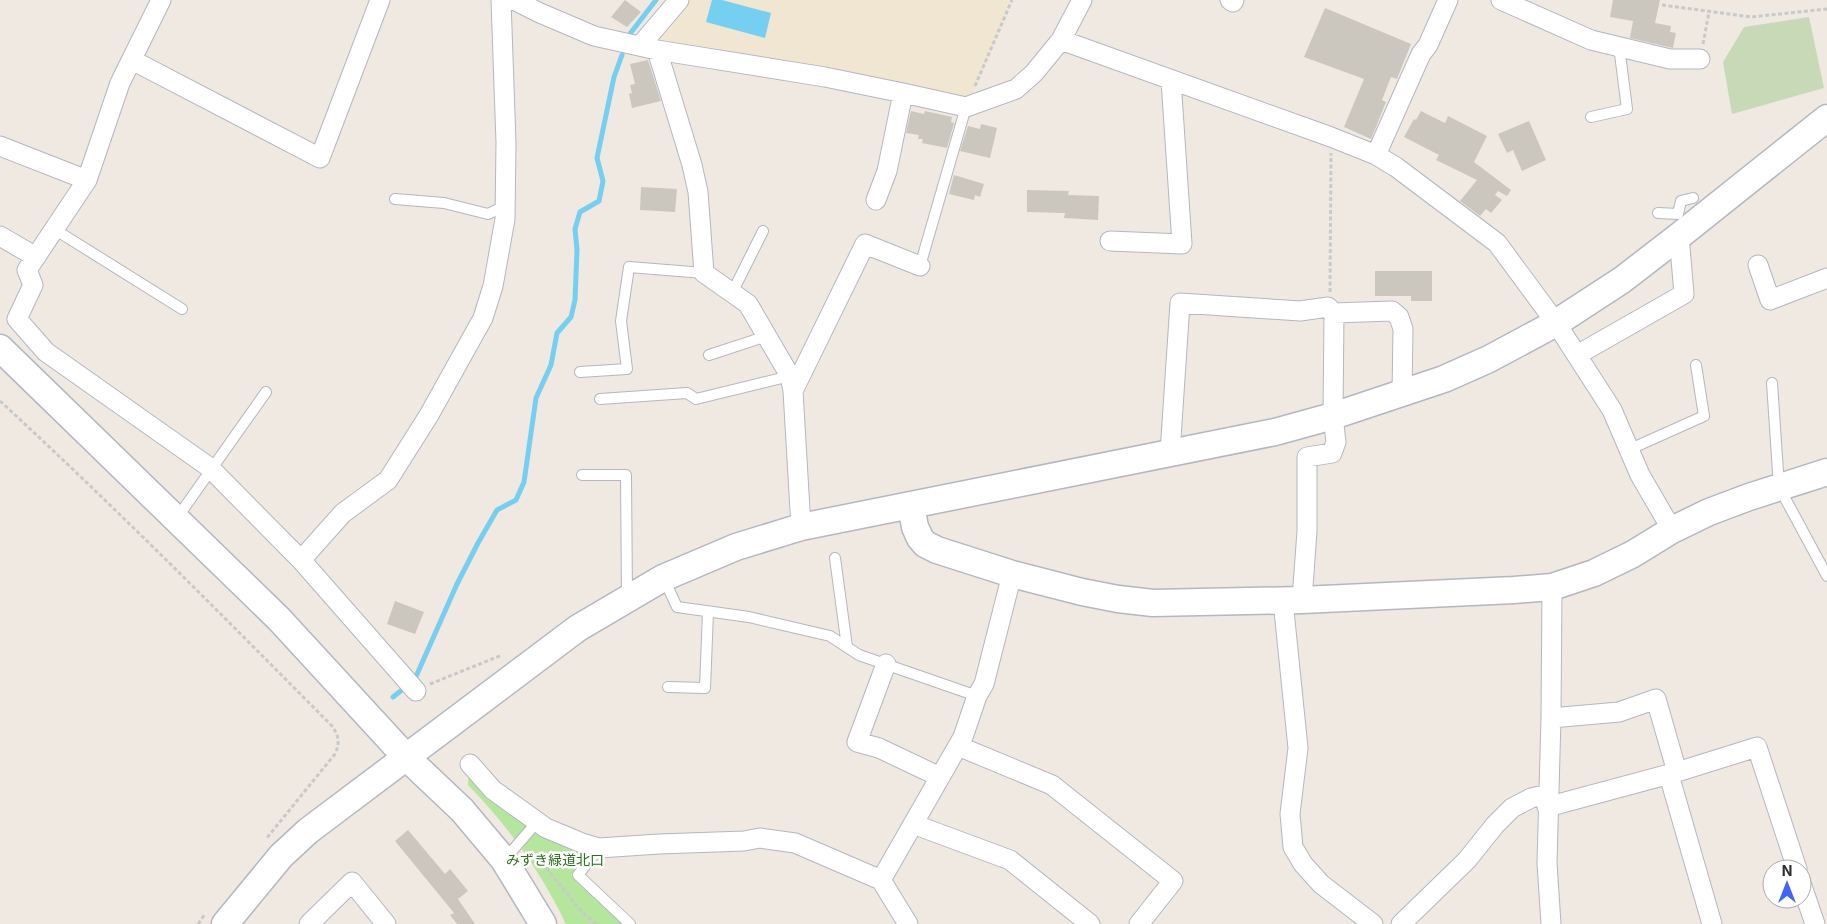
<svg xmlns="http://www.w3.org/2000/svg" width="1827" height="924" font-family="Inter,'Noto Sans JP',sans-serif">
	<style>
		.education { fill: #f0e6d1 }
		.green { fill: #b6e59e }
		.cemetery { fill: #c8d9b8 }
		.water { fill: #75cff0 }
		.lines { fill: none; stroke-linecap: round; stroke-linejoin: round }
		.stream { stroke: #75cff0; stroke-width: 5 }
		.building { fill: #cbc7bf }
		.lane-casing { stroke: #b4b7c1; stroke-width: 12 }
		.street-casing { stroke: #b4b7c1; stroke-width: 21 }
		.secondary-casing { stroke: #b4b7c1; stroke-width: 29 }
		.path { stroke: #c9c9c9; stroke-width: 3; stroke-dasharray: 4 2.5; stroke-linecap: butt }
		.lane { stroke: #fff; stroke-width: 10 }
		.street { stroke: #fff; stroke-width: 19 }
		.secondary { stroke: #fff; stroke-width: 26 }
		.labels { text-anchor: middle; stroke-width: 5; stroke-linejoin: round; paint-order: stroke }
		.park-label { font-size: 14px; fill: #2c6e1b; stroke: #fff }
	</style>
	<rect width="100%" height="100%" fill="#efe9e1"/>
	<path class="education" d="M 686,0 L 1009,0 L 1005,15 L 971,99 L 912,92 L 829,68 L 715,53 L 652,40 Z"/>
	<path class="green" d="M 469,771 L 588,853 L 588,856 L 571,875 L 624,924 L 566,924 C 541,872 509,827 468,785 Z"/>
	<path class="cemetery" d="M 1809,17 L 1824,88 L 1732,114 L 1723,62 L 1744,27 Z"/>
	<path class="water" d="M 712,0 L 722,0 L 771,13 L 765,38 L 706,22 Z"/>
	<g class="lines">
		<path class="stream" d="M 629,35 L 656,0
			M 414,681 L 457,584 L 478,543 L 497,510 L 516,500 L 524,482 L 536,398 L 551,365 L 557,333 L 571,317 L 575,300 L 577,250 L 575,229 L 580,212 L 599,201 L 603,181 L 597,158 L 614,77 L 622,55
			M 393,697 L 407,686"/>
	</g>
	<path class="building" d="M 625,0 L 641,12 L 627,27 L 611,17 Z
		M 1613,0 L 1660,0 L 1655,23 L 1671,26 L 1670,32 L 1676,33 L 1673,48 L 1630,38 L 1633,21 L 1610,17 Z
		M 1325,8 L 1411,44 L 1397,79 L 1391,77 L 1382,100 L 1386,102 L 1371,139 L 1344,127 L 1364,79 L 1304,57 Z
		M 648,60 L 661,101 L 632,108 L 629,94 L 632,93 L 630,85 L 635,84 L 630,64 Z
		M 911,111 L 924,114 L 925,111 L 952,117 L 951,122 L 954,123 L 947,148 L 922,143 L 923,139 L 918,139 L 919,135 L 906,133 Z
		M 1421,111 L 1445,123 L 1448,116 L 1487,136 L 1474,162 L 1511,190 L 1507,196 L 1498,191 L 1495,195 L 1502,200 L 1491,213 L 1486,209 L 1480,216 L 1460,201 L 1477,180 L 1436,160 L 1439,155 L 1404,137 L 1414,119 L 1416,120 Z
		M 1529,121 L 1546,160 L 1522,171 L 1513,150 L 1507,153 L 1498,134 Z
		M 981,124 L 997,128 L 990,158 L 960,151 L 968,126 L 980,129 Z
		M 954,175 L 984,184 L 980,197 L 975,195 L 974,200 L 949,194 Z
		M 641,187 L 677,189 L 675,212 L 640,210 Z
		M 1027,190 L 1069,191 L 1068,195 L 1099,196 L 1098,220 L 1064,218 L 1065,213 L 1027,212 Z
		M 1375,271 L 1432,271 L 1432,301 L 1411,301 L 1411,296 L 1375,296 Z
		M 395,601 L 424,612 L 415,634 L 387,624 Z
		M 408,830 L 445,874 L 450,869 L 468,891 L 458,899 L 475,924 L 457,924 L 450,915 L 454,913 L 395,841 Z"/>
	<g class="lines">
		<defs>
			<path id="lane" d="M 1591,117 L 1627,109 L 1619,46
				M 395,199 L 444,203 L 488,214 L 505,206
				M 1658,213 L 1678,214 L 1681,201 L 1693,198
				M 54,229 L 182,309
				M 920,266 L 966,107
				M 732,293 L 763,231
				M 709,355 L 767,336
				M 580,372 L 627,369 L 621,321 L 629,267 L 704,273
				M 1772,383 L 1779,487 L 1827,576
				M 600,399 L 687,393 L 696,399 L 790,376
				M 1628,450 L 1704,416 L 1696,365
				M 582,475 L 626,475 L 627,598
				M 177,518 L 266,392
				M 835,558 L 847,647
				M 664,579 L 677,607 L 749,617 L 830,636 L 859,655 L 977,696
				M 668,687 L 705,688 L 708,612
				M 599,848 L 578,875 L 630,924
				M 505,859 L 537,822"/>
			<path id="street" d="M 161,0 L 120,83 L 87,180 L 27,270 L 33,285 L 17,319 L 46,352 L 209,467 L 301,560 L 416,691
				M 514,0 L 540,13 L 594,36 L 657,50 L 825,77 L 903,93
				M 1230,0 L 1233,2 L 1234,0
				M 1501,0 L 1591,40 L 1670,59 L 1700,59
				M 1061,40 L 1331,137 L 1376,155 L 1396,167 L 1497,243 L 1556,323 L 1612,410 L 1640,475 L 1672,530
				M 640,46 L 679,0
				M 657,50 L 692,165 L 698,192 L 704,273 L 748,304 L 790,376 L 793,391
				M 132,60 L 320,158 L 380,0
				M 0,146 L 87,180
				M 1376,155 L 1421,54 L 1428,45 L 1448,0
				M 876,200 L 887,171 L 903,93 L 966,107 L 1016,89 L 1034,73 L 1061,40 L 1082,0
				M 0,236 L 36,257
				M 1110,241 L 1182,244 L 1171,80
				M 1758,265 L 1770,300 L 1827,278
				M 1334,313 L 1392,311 L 1399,317 L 1403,329 L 1402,394
				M 1577,355 L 1684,294 L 1679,236
				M 1170,453 L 1180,303 L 1300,311 L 1328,307 L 1334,313 L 1333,416 L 1336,442 L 1332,453 L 1307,457 L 1307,531 L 1302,600
				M 801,527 L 793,391 L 865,244 L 920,266
				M 301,560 L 343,513 L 388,480 L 429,415 L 483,318 L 493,286 L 505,219 L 506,143 L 501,0
				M 1283,601 L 1298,748 L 1290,814 L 1293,847 L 1303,864 L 1321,884 L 1373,924
				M 886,664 L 857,742 L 879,748 L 940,777
				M 1551,718 L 1619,712 L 1656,699 L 1677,772
				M 958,746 L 1052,785 L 1173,881 L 1139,924
				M 470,764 L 493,790 L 546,828 L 582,843 L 599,848 L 659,844 L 744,841 L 760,838 L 795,843 L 881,880 L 908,924
				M 1669,775 L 1712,924
				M 1547,807 L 1677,772 L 1757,747 L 1797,869
				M 913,824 L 1010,860 L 1090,924
				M 881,880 L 963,737 L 977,696 L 984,684 L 1012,574
				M 1802,886 L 1815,924
				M 309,924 L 352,882 L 386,924
				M 1401,924 L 1467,860 L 1495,825 L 1512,808 L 1531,798 L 1549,794
				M 1551,924 L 1547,863 L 1551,718 L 1552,587"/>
			<path id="secondary" d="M 0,348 L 279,619 L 406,757 L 462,810 L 504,860 L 543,924
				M 911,505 L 915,527 L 920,538 L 925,544 L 937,550 L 1012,574 L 1082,592 L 1118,599 L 1153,603 L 1302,600 L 1514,590 L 1552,587 L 1594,573 L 1633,554 L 1672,530 L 1709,512 L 1749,497 L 1827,472
				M 225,924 L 281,856 L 308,831 L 578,628 L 663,578 L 736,547 L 801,527 L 1275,432 L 1333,416 L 1444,379 L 1489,359 L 1556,323 L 1622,280 L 1679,236 L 1827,118"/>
		</defs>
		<use href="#lane" class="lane-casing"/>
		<use href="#street" class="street-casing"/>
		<use href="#secondary" class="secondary-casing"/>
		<path class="path" d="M 1662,5 L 1751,17 L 1827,9
			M 1703,44 L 1709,12
			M 975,86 L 1012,0
			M 1330,292 L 1331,153
			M 0,401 C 114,506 223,616 332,726 C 339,736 340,743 335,754 L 266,839
			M 430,684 L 502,655
			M 542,863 L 582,912 L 596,924
			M 198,924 L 205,914"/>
		<use href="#lane" class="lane"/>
		<use href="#street" class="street"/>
		<use href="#secondary" class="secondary"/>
	</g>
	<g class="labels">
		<g class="park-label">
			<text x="555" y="865">みずき緑道北口</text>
		</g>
	</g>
	<g transform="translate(1787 884)"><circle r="24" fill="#ffffff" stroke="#ababab"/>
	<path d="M0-4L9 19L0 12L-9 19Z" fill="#4264fb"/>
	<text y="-8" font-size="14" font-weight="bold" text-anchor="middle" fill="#2e2e2e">N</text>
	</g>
</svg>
